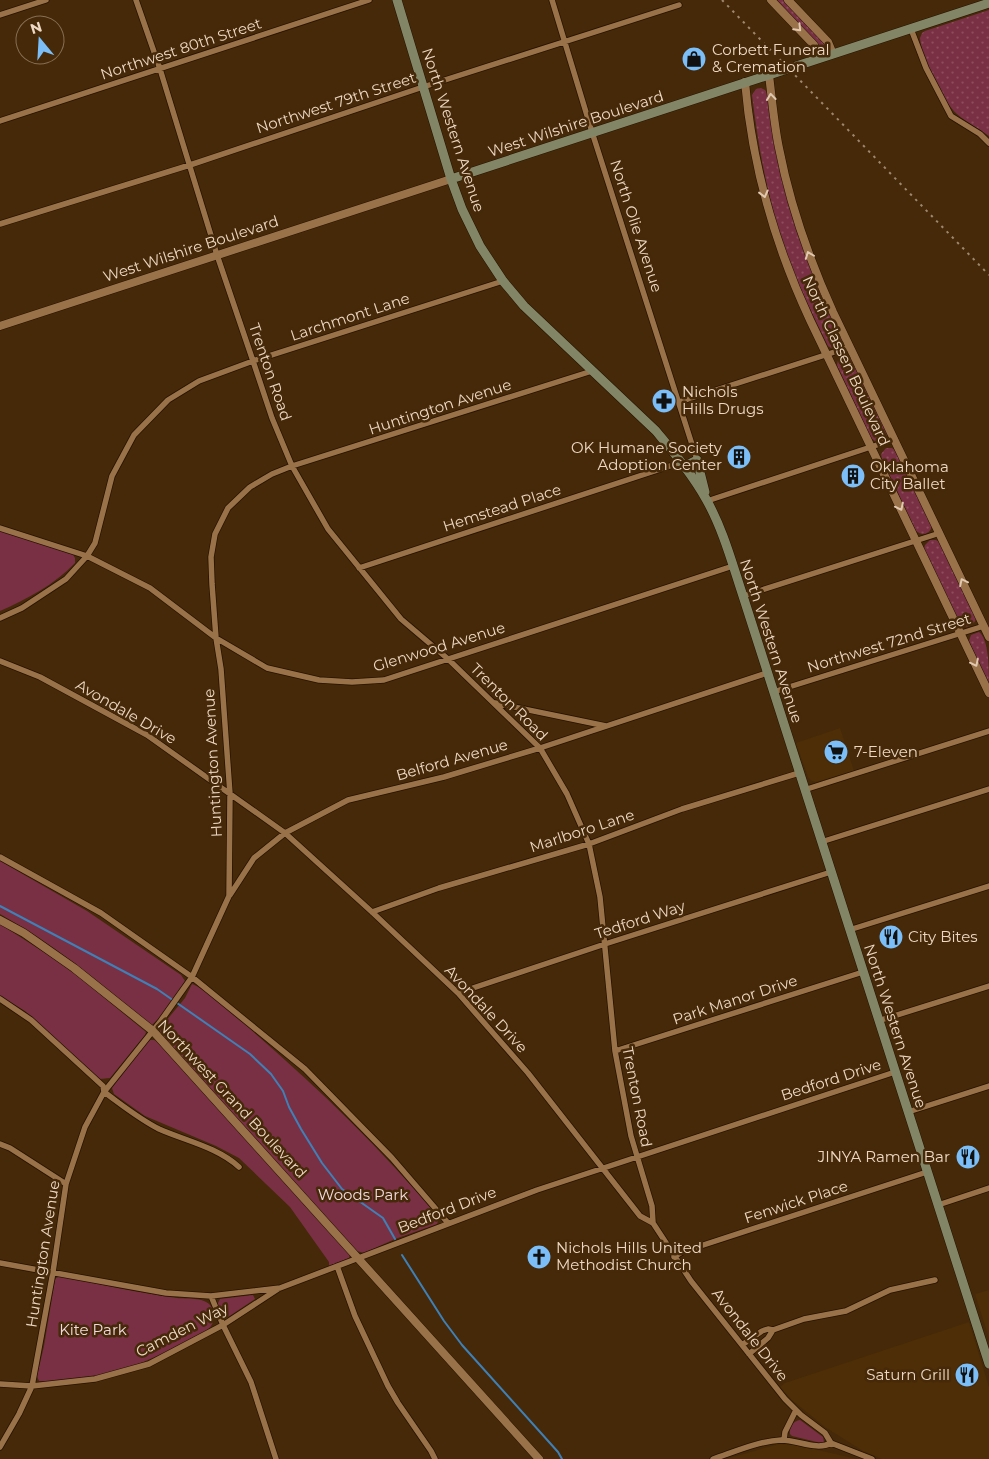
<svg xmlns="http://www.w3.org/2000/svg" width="989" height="1459" font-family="Montserrat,sans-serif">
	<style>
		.built { fill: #4e2e07 }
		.grass { fill: url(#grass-dots) }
		.park { fill: #7a3044 }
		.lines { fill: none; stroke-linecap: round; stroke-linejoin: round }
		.stream { stroke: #3e81b8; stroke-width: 2 }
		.minor-casing { stroke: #261301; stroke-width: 7 }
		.tertiary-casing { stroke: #261301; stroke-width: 9 }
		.secondary-casing { stroke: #261301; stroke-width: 10 }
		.minor { stroke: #9a7249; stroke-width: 5.5 }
		.tertiary { stroke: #9a7249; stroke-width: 8 }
		.secondary { stroke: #838666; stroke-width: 9 }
		.rail { stroke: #9f876d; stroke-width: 2; stroke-dasharray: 2.5 5; stroke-linecap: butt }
		.oneway { stroke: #e1c9b1 }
		.labels { text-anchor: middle; stroke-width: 5; stroke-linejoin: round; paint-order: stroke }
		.street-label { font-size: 15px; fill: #eed8c3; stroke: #452909 }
		.poi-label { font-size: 15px; fill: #eed8c3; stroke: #452909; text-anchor: start }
		.park-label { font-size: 15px; fill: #f2dade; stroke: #452909 }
	</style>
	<defs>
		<pattern id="grass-dots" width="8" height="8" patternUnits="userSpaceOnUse" patternTransform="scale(1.25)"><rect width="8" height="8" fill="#7a3044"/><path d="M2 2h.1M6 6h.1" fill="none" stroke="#8d4d5d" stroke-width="1.8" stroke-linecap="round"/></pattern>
	</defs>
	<rect width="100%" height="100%" fill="#452909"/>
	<path class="built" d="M 840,728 L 854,771 L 816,782 L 812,781 L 808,777 L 796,743 Z
		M 989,1290 L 989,1338 L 975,1294 Z
		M 969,1322 L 989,1387 L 989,1459 L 882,1459 L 863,1451 L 825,1427 L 792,1400 L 780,1387 L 785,1383 Z
		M 779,1444 L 796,1445 L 857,1459 L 726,1459 Z"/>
	<path class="grass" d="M 775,0 L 783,0 L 825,44 L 825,47 L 821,47 Z
		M 989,10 L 989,136 C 979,128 967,123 957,114 C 941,99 922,60 920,38 L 922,33 L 925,31 Z
		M 761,88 L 765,90 L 768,94 L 792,216 L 811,269 L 843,338 L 841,346 C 836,350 832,349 828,346 C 815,319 802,293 791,266 C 770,211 759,153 752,95 L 756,89 Z
		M 844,354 L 848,355 L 851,358 L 887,431 L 886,438 L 883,441 L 875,441 L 871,438 L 837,365 L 838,360 Z
		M 886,448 L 892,448 L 897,452 L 932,523 C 932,533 924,537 916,531 L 882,459 L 881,454 Z
		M 930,540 L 936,540 L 941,543 L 976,618 C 974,627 966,629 959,623 L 924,549 L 925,545 Z
		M 979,632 C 989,639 989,670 989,685 L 969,641 L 971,635 Z"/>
	<path class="park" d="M 0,530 L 72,553 L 75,558 L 75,563 C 54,585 27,599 0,611 Z
		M 0,861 L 87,911 L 181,975 L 185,981 L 183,984 L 168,1009 L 152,1025 L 148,1023 C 101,983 54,944 0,914 Z
		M 0,924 L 59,962 L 85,982 L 146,1032 L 145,1035 L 110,1078 L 100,1079 L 25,1011 L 0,996 Z
		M 192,984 C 206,989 230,1013 243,1023 C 313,1083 380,1147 439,1218 L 437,1224 L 395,1239 L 364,1253 L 357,1251 L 160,1034 L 161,1027 L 185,998 Z
		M 149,1040 L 154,1040 L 156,1041 L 350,1254 L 349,1258 L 329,1266 L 329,1262 L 290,1207 L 239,1158 L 216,1146 L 145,1116 L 114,1094 L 112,1088 Z
		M 61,1276 C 99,1284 138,1293 177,1298 C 187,1299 203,1297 210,1305 C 215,1311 215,1320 211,1326 C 202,1338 138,1365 122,1370 C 100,1376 62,1384 39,1381 L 37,1376 L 44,1346 L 55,1280 L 56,1278 Z
		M 253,1295 L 255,1299 L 228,1317 L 222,1314 L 217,1305 L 220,1299 Z
		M 800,1420 L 823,1437 L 824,1442 L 821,1443 L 792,1436 L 790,1434 C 789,1427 793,1421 800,1420 Z"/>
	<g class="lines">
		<path class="stream" d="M 0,906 L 157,989 L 250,1054 L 271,1074 L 283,1091 L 289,1107 L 301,1129 L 322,1163 L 342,1189 L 383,1218 L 395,1239
			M 402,1255 L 444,1321 L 462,1345 L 558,1452 L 562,1459"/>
		<defs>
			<path id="minor" d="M 136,0 L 160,69 L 217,255 L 253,361 L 272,418 L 292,466 L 328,529 L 401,619 L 448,659 L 540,748 L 567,794 L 589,844 L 600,897 L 615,1051 L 631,1136 L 652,1206 L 653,1223
				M 552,0 L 592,132 L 697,460
				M 0,15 L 46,0
				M 911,29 L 926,68 L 951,116 L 980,134 L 989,143
				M 0,121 L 369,0
				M 0,224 L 190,165 L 423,87 L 679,5
				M 679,402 L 850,347
				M 707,501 L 895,439
				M 0,528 L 87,556 L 150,588 L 216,638 L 267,668 L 319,680 L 352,682 L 384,680 L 733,566
				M 359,568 L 682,462
				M 743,596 L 940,533
				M 0,618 L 22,608 L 66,579 L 87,556 L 95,543 L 112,476 L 134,435 L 168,400 L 199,381 L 253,361 L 503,281
				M 0,661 L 40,677 L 147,735 L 285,833 L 372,912 L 458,993 L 528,1073 L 640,1216 L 653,1223 L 691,1281 L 785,1399 L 801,1415 L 825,1433 L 831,1443 L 872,1459
				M 773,692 L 984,626
				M 495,703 L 606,726
				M 804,790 L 989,731
				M 821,842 L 989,789
				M 0,857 L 101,913 L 192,977 L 305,1069 L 392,1158 L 448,1223
				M 230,895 L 254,858 L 285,833 L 348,800 L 444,777 L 540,748 L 767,673
				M 372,912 L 439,888 L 589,844 L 682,809 L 799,773
				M 849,930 L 989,886
				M 458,993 L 605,944 L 831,872
				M 0,999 L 31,1020 L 103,1086 L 104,1092 C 122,1105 139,1119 159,1129 C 186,1141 217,1147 239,1167
				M 878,1021 L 989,986
				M 615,1051 L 863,972
				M 908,1112 L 989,1086
				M 0,1144 L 10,1148 L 66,1184
				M 938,1205 L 989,1188
				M 674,1257 L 682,1252 L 927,1172
				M 0,1263 L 166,1293 L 211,1296 L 280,1288 L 537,1190 L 895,1072
				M 337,1266 L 355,1316 L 388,1386 L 398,1403 L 431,1451 L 435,1459
				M 211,1296 L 223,1325 L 251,1382 L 276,1459
				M 742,1345 L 762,1331 L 768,1329 L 773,1330 L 804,1319 L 846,1311 L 890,1290 L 935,1280
				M 749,1354 L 768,1338 L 773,1330
				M 0,1384 L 32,1386 L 95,1379 L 149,1364 L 223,1325 L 278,1289
				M 784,1440 L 785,1432 L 796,1410
				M 0,1447 L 19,1414 L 32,1386 L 53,1272 L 66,1184 L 85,1127 L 104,1092 L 160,1022 L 192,977 L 229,896 L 230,794 L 221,669 L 216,638 L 212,584 L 211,557 L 215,534 L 228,508 L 250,487 L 272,474 L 292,466 L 592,371
				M 713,1459 C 734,1452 759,1441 781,1440 C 798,1440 817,1451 831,1443"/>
			<path id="tertiary" d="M 771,0 L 814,45 L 819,58
				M 788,0 L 828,42 L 833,54
				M 769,75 C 772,99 774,124 779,148 C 790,205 809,259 833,312 L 989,637
				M 745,82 C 752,165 775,245 810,320 L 989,693
				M 0,326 L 451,179
				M 0,920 L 24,933 L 74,968 L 153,1031 L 539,1459"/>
			<path id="secondary" d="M 397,0 L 451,179 L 462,209 L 480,246 L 503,281 L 524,306 L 656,431 C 674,453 692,474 706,499 C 723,529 732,563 743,596 L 989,1364
				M 451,179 L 989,3
				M 685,466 L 697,460 L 705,492"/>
		</defs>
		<use href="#minor" class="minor-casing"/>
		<use href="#tertiary" class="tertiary-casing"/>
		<use href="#secondary" class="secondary-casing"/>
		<use href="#minor" class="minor"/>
		<use href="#tertiary" class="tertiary"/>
		<use href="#secondary" class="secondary"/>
		<path class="rail" d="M 722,0 L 989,275"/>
	</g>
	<defs><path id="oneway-chevron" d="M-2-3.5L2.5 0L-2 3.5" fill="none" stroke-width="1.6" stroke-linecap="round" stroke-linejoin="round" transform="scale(1.25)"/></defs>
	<g class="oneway">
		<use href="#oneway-chevron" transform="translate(798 28) rotate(46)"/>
		<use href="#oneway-chevron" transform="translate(771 97) rotate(-96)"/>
		<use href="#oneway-chevron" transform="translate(764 194) rotate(76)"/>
		<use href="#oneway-chevron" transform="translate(809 255) rotate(-111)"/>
		<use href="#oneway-chevron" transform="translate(900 507) rotate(64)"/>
		<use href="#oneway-chevron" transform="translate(963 582) rotate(-116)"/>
		<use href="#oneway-chevron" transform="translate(975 663) rotate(64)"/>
	</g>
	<defs>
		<symbol id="shop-disc" viewBox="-11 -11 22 22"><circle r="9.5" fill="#7bbef8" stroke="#452909"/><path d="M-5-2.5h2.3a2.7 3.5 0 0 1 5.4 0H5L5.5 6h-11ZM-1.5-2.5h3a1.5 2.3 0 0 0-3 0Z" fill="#111"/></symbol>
		<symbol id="pharmacy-disc" viewBox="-11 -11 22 22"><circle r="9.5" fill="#7bbef8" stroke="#452909"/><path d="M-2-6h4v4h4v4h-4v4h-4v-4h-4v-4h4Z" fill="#111"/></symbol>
		<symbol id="building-disc" viewBox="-11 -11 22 22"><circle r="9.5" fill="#7bbef8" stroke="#452909"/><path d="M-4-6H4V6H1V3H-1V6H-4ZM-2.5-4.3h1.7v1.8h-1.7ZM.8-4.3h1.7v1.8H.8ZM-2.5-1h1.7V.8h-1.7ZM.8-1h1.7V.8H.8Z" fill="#111"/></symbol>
		<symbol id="supermarket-disc" viewBox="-11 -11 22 22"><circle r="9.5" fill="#7bbef8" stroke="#452909"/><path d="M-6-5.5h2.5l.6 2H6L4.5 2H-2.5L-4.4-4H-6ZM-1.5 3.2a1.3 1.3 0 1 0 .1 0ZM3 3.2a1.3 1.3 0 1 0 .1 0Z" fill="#111"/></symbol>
		<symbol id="restaurant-disc" viewBox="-11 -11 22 22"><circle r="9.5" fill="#7bbef8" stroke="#452909"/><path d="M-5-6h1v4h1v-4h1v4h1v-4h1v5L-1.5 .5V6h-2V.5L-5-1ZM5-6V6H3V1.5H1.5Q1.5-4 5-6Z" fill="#111"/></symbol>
		<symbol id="church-disc" viewBox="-11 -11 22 22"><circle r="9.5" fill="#7bbef8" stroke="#452909"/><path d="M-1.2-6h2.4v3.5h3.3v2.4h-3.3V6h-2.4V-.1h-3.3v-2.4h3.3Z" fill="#111"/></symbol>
	</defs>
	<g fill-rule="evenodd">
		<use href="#shop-disc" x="680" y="45" width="28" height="28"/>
		<use href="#pharmacy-disc" x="650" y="387" width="28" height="28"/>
		<use href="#building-disc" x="725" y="443" width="28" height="28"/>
		<use href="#building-disc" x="839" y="462" width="28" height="28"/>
		<use href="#supermarket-disc" x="822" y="738" width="28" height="28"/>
		<use href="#restaurant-disc" x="877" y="923" width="28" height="28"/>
		<use href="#restaurant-disc" x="954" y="1143" width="28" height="28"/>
		<use href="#church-disc" x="525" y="1243" width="28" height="28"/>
		<use href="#restaurant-disc" x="953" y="1361" width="28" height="28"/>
	</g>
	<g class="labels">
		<g class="street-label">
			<text transform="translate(181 49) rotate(-18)" y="5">Northwest 80th Street</text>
			<text transform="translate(336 103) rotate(-18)" y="5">Northwest 79th Street</text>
			<text transform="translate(576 124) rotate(-18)" y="5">West Wilshire Boulevard</text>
			<text transform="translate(453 130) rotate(72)" y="5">North Western Avenue</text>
			<text transform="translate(636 226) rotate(72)" y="5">North Olie Avenue</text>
			<text transform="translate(191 249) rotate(-18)" y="5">West Wilshire Boulevard</text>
			<text transform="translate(350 317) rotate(-18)" y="5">Larchmont Lane</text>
			<text transform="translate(846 361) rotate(65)" y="5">North Classen Boulevard</text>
			<text transform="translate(270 372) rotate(71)" y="5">Trenton Road</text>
			<text transform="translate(440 407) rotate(-18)" y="5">Huntington Avenue</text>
			<text transform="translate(502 508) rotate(-18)" y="5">Hemstead Place</text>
			<text transform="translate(771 641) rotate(72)" y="5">North Western Avenue</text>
			<text transform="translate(889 643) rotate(-17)" y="5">Northwest 72nd Street</text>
			<text transform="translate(439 647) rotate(-17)" y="5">Glenwood Avenue</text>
			<text transform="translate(509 702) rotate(45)" y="5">Trenton Road</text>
			<text transform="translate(126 712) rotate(30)" y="5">Avondale Drive</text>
			<text transform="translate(452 760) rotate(-16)" y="5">Belford Avenue</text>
			<text transform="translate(213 763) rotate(-93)" y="5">Huntington Avenue</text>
			<text transform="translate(582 831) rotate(-18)" y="5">Marlboro Lane</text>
			<text transform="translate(640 920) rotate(-18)" y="5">Tedford Way</text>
			<text transform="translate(735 1000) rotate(-18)" y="5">Park Manor Drive</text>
			<text transform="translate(486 1009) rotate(47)" y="5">Avondale Drive</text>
			<text transform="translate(895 1026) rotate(72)" y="5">North Western Avenue</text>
			<text transform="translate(831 1080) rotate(-18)" y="5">Bedford Drive</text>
			<text transform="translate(637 1097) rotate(79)" y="5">Trenton Road</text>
			<text transform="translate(232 1099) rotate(47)" y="5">Northwest Grand Boulevard</text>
			<text transform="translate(796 1202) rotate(-18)" y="5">Fenwick Place</text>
			<text transform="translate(447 1210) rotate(-21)" y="5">Bedford Drive</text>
			<text transform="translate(43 1254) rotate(-81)" y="5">Huntington Avenue</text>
			<text transform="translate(182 1330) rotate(-27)" y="5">Camden Way</text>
			<text transform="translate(750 1335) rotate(52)" y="5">Avondale Drive</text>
		</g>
		<g class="poi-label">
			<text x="712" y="55">Corbett Funeral<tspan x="712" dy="17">&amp; Cremation</tspan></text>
			<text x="682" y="397">Nichols<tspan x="682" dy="17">Hills Drugs</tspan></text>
			<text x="722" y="453" text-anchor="end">OK Humane Society<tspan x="722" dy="17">Adoption Center</tspan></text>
			<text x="870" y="472">Oklahoma<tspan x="870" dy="17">City Ballet</tspan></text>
			<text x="854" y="757">7-Eleven</text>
			<text x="908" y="942">City Bites</text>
			<text x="950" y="1162" text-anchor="end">JINYA Ramen Bar</text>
			<text x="556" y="1253">Nichols Hills United<tspan x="556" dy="17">Methodist Church</tspan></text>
			<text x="950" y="1380" text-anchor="end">Saturn Grill</text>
		</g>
		<g class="park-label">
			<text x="363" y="1200">Woods Park</text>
			<text x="93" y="1335">Kite Park</text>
		</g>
	</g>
	<g transform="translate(40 40) rotate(342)"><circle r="24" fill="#452909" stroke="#896f53"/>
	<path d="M0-4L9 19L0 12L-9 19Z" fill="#7bbef8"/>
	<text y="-8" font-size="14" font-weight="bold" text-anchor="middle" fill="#eed8c3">N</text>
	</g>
</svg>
